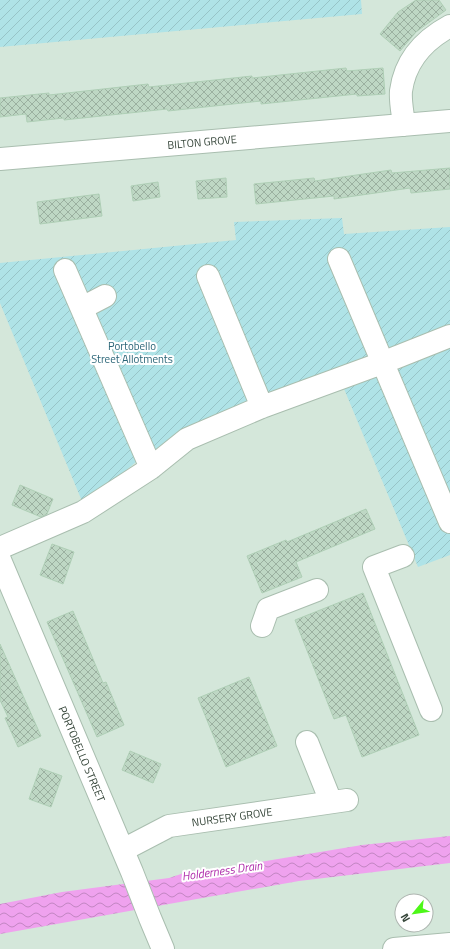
<svg xmlns="http://www.w3.org/2000/svg" width="450" height="949" font-family="'Titillium Web',sans-serif">
	<style>
		.residential { fill: #d4e7da; fill-rule: evenodd }
		.garden { fill: url(#garden-furrows) }
		.water { fill: url(#water-waves) }
		.building { fill: url(#building-cross-hatch); stroke: #afcfb6 }
		.lines { fill: none; stroke-linecap: round; stroke-linejoin: round }
		.minor-casing { stroke: #a9beaf; stroke-width: 24 }
		.minor { stroke: #fff; stroke-width: 22 }
		.labels { text-anchor: middle; stroke-width: 4; stroke-linejoin: round; paint-order: stroke }
		.street-label { font-size: 11px; fill: #354539; stroke: #fff }
		.park-label { font-size: 11px; fill: #296476; stroke: #fff }
		.water-label { font-size: 12px; font-style: italic; fill: #b030ac; stroke: #fff }
	</style>
	<defs>
		<pattern id="garden-furrows" width="10" height="10" patternUnits="userSpaceOnUse"><rect width="10" height="10" fill="#afe3e7"/><path d="M-1 1l2-2M0 10L10 0M9 11l2-2" fill="none" stroke="#97c4c7"/></pattern>
		<pattern id="water-waves" width="16" height="10" patternUnits="userSpaceOnUse"><rect width="16" height="10" fill="#efa2ee"/><path d="M0 5q4-4 8 0t8 0" fill="none" stroke="#c286c2"/></pattern>
		<pattern id="building-cross-hatch" width="8" height="8" patternUnits="userSpaceOnUse"><rect width="8" height="8" fill="#bed7c4"/><path d="M0 0l8 8M0 8l8-8" fill="none" stroke="#9bb0a0"/></pattern>
	</defs>
	<rect width="100%" height="100%" fill="#e6f3ea"/>
	<path class="residential" d="M 0,0 L 450,0 L 450,949 L 0,949 ZM 402,901 L 426,901 L 426,925 L 402,925 Z"/>
	<path class="garden" d="M 0,0 L 361,0 L 362,14 L 0,47 Z
		M 342,218 L 344,234 L 450,227 L 450,555 L 418,567 L 342,384 L 143,456 L 84,506 L 0,303 L 0,263 L 236,240 L 234,222 Z"/>
	<path class="water" d="M 450,836 L 450,863 L 299,881 L 0,934 L 0,904 L 62,892 L 169,878 L 184,873 L 218,869 L 362,845 Z"/>
	<path class="building" d="M 416,0 L 439,0 L 446,10 L 416,32 L 400,51 L 380,34 L 398,12 Z
		M 346,68 L 347,71 L 383,68 L 385,94 L 357,96 L 357,94 L 261,104 L 261,101 L 168,111 L 167,109 L 64,120 L 64,118 L 27,122 L 26,114 L 0,117 L 0,98 L 49,93 L 49,95 L 148,84 L 149,87 L 252,76 L 252,78 Z
		M 450,168 L 450,189 L 411,193 L 410,188 L 334,199 L 334,196 L 256,204 L 254,184 L 314,178 L 315,181 L 391,170 L 392,173 Z
		M 226,178 L 227,197 L 198,199 L 196,181 Z
		M 158,182 L 160,197 L 133,201 L 131,186 Z
		M 99,194 L 102,216 L 40,224 L 37,202 Z
		M 20,485 L 53,499 L 47,514 L 41,517 L 12,505 Z
		M 366,509 L 375,529 L 296,562 L 302,577 L 262,593 L 247,556 L 286,540 L 287,542 Z
		M 52,544 L 74,552 L 63,584 L 40,575 Z
		M 363,593 L 419,735 L 362,757 L 346,715 L 334,719 L 295,620 Z
		M 73,611 L 103,683 L 106,682 L 124,725 L 97,737 L 47,622 Z
		M 0,644 L 41,736 L 18,747 L 5,718 L 8,717 L 0,700 Z
		M 249,677 L 277,746 L 226,767 L 198,698 Z
		M 130,751 L 161,764 L 153,783 L 122,770 Z
		M 40,768 L 62,776 L 51,807 L 29,799 Z"/>
	<g class="lines">
		<defs>
			<path id="minor" d="M 404,125 C 403,114 400,102 401,91 C 405,61 424,40 450,26
				M 0,159 L 450,121
				M 339,259 L 450,522
				M 65,270 L 151,468
				M 208,276 L 262,407
				M 82,308 L 105,296
				M 0,548 L 83,512 L 151,468 L 187,439 L 262,407 L 382,363 L 450,336
				M 403,556 L 374,567 L 431,710
				M 0,560 L 132,872 L 150,918 L 163,949
				M 262,626 L 268,609 L 317,590
				M 307,742 L 331,802
				M 123,850 L 169,826 L 347,800
				M 394,949 L 450,944"/>
		</defs>
		<use href="#minor" class="minor-casing"/>
		<use href="#minor" class="minor"/>
	</g>
	<g class="labels">
		<g class="street-label">
			<text transform="translate(202 142) rotate(-5)" y="4">BILTON GROVE</text>
			<text transform="translate(82 754) rotate(67)" y="4">PORTOBELLO STREET</text>
			<text transform="translate(232 817) rotate(-8)" y="4">NURSERY GROVE</text>
		</g>
		<g class="park-label">
			<text x="132" y="350">Portobello<tspan x="132" dy="13">Street Allotments</tspan></text>
		</g>
		<g class="water-label">
			<text transform="translate(222 871) rotate(-8)" y="4">Holderness Drain</text>
		</g>
	</g>
	<g transform="translate(414 913) rotate(241)"><circle r="19" fill="#ffffff" stroke="#aeb5b0"/>
	<path d="M0-3L7 15L0 10L-7 15Z" fill="#4df718"/>
	<text y="-6" font-size="11" font-weight="bold" text-anchor="middle" fill="#354539">N</text>
	</g>
</svg>
